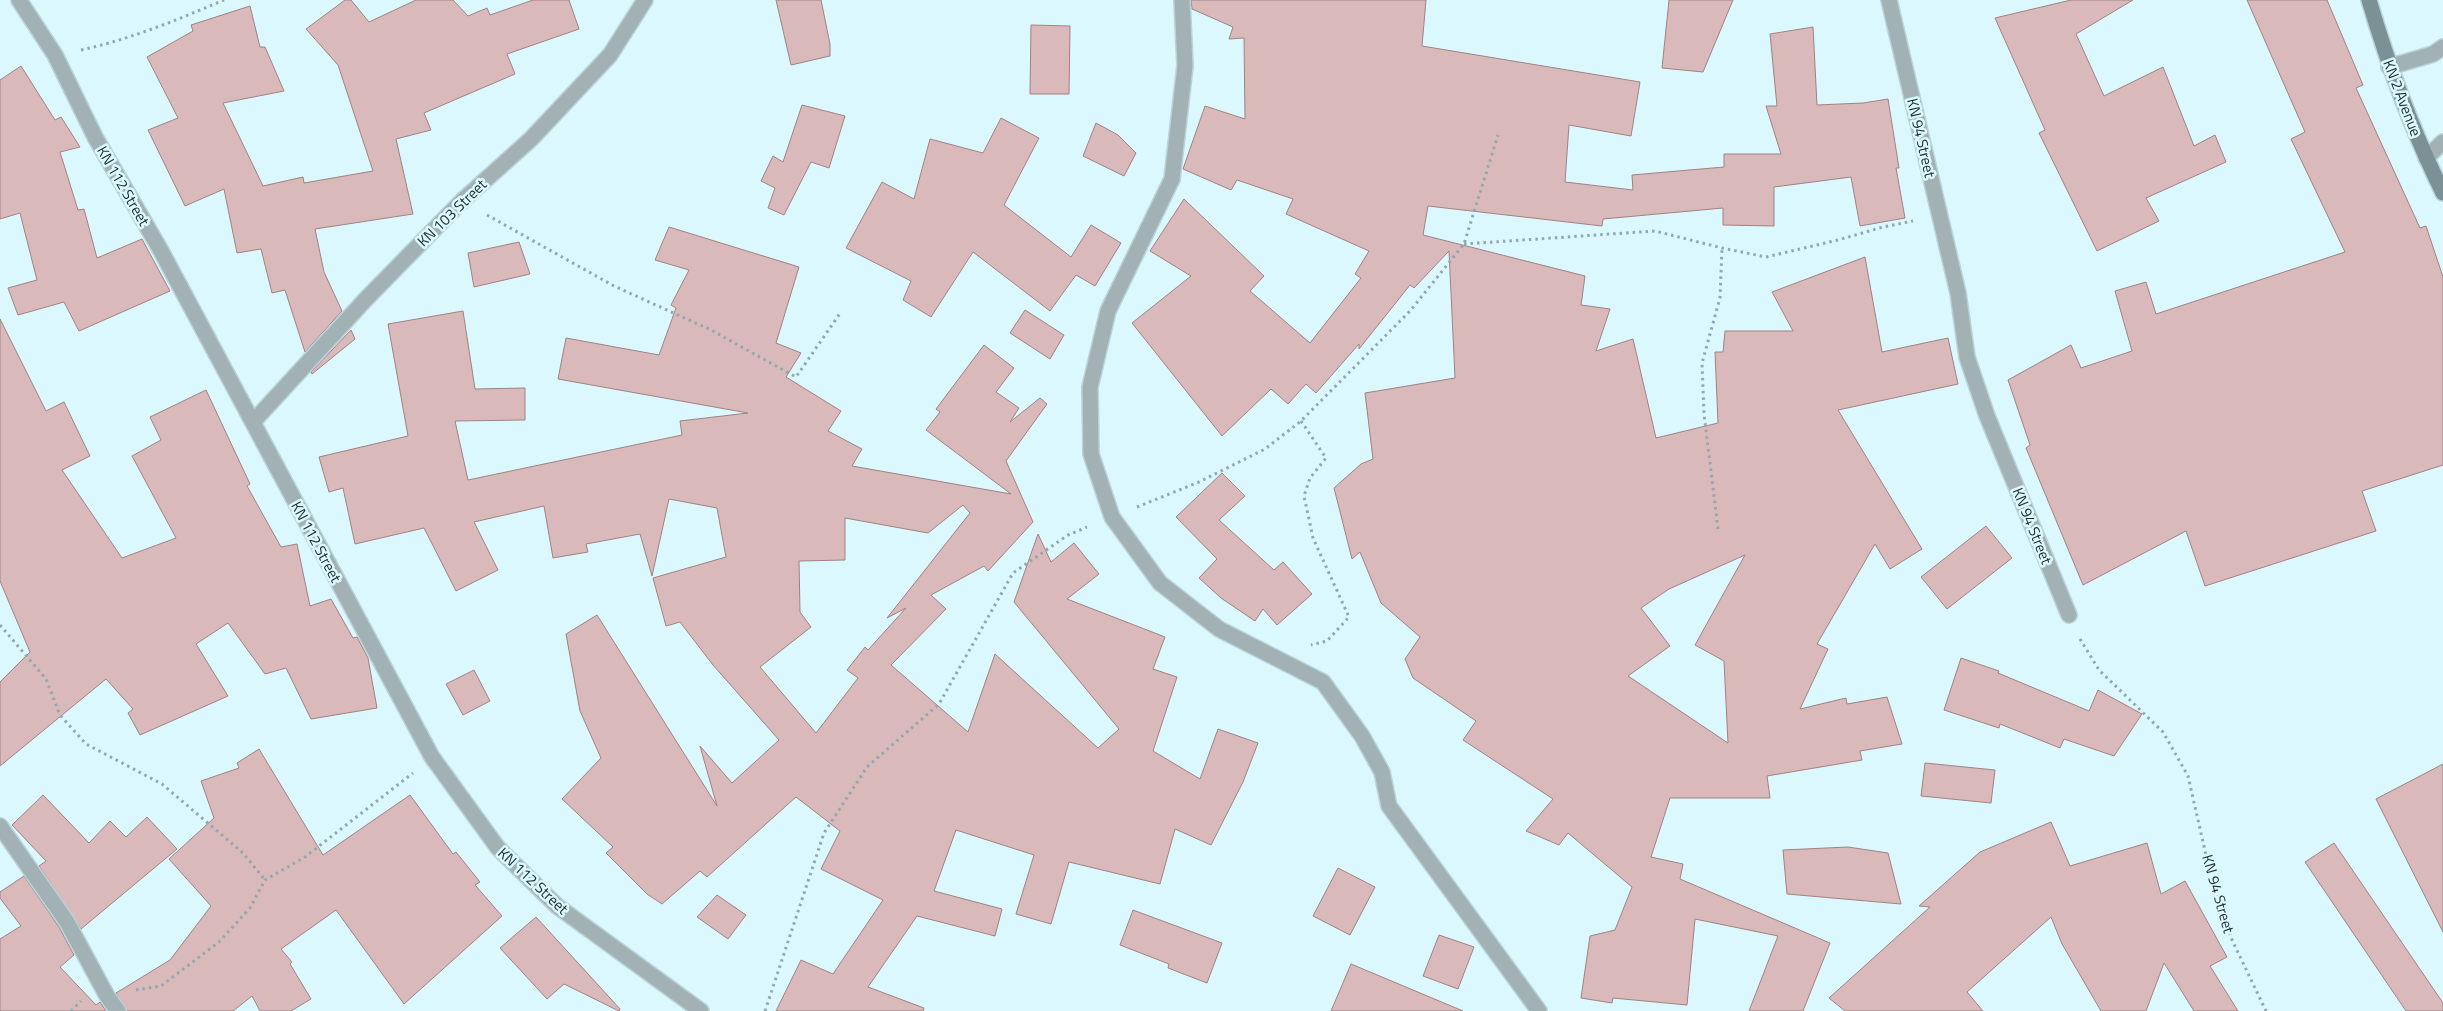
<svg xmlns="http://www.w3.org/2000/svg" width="2443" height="1011" font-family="'Titillium Web',sans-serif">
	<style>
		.building { fill: #dab9ba; stroke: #a18283; fill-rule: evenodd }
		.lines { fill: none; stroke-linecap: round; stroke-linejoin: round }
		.minor-casing { stroke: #b9d3d9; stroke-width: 18 }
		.tertiary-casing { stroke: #b9d3d9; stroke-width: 18 }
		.secondary-casing { stroke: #b9d3d9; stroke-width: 18 }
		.path { stroke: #91a8ad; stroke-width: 3; stroke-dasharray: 2.5 4; stroke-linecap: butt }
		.minor { stroke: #a2b1b4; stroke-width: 15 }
		.tertiary { stroke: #a2b1b4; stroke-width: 15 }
		.secondary { stroke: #7b9196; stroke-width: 15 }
		.labels { text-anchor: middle; stroke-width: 5; stroke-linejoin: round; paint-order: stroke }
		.street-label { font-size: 15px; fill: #1e2c2e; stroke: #dbf8fe }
	</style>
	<rect width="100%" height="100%" fill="#dbf8fe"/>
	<path class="building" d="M 345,0 L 351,0 L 369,22 L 416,0 L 453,0 L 468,16 L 487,8 L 490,15 L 533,0 L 569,0 L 579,29 L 507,54 L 515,74 L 424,113 L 431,130 L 396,139 L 413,214 L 315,229 L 324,272 L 342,311 L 305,352 L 285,290 L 272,293 L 261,249 L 237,253 L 224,189 L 185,206 L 148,130 L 178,118 L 147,57 L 193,31 L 191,25 L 250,6 L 260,47 L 265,47 L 284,91 L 223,103 L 263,186 L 303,177 L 304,183 L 373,171 L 338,65 L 306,29 Z
		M 776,0 L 821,0 L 830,44 L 830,56 L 791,65 Z
		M 1191,0 L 1426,0 L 1422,46 L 1640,82 L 1631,136 L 1569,125 L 1565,182 L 1633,190 L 1632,175 L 1724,167 L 1724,154 L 1781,154 L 1766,106 L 1777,106 L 1770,34 L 1813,27 L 1817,105 L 1863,103 L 1888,99 L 1899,168 L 1896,168 L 1905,218 L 1860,226 L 1851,177 L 1774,187 L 1774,226 L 1723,225 L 1723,208 L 1603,219 L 1602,226 L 1428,206 L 1423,235 L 1585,276 L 1581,305 L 1610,309 L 1596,351 L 1633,339 L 1656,438 L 1718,423 L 1715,352 L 1723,352 L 1725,331 L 1793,331 L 1772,292 L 1865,257 L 1882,352 L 1948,338 L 1958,384 L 1838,410 L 1922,549 L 1890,569 L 1875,544 L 1817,644 L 1828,649 L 1800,709 L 1846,698 L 1847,704 L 1887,697 L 1902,744 L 1860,751 L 1862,760 L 1767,776 L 1770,798 L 1670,798 L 1651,857 L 1683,864 L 1680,879 L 1830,943 L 1803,1011 L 1749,1011 L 1778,936 L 1695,919 L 1687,1005 L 1613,998 L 1612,1003 L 1581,998 L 1590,936 L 1615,930 L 1632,887 L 1568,833 L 1559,845 L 1526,831 L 1553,799 L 1463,740 L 1476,721 L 1413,678 L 1405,659 L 1420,637 L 1381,603 L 1360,552 L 1352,559 L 1334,488 L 1361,464 L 1373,459 L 1365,393 L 1455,378 L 1449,251 L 1414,288 L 1410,285 L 1359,349 L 1359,344 L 1316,393 L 1306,384 L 1288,404 L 1271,389 L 1222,436 L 1132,323 L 1191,276 L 1150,251 L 1184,199 L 1264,276 L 1250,291 L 1310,343 L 1361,278 L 1355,274 L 1369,251 L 1286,214 L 1293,199 L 1237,180 L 1231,190 L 1183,169 L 1205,106 L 1245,119 L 1244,38 L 1229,39 L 1233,27 L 1192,9 ZM 1745,555 L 1695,645 L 1724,661 L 1728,743 L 1628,676 L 1670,646 L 1641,608 L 1669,589 Z
		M 1669,0 L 1733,0 L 1703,72 L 1662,68 Z
		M 2071,0 L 2133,0 L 2076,34 L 2104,96 L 2163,67 L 2194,146 L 2215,135 L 2226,162 L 2146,198 L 2159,221 L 2097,251 L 2039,133 L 2045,130 L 1995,18 Z
		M 2247,0 L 2327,0 L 2363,85 L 2356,88 L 2420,228 L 2426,226 L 2443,277 L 2443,465 L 2362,491 L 2376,531 L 2205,586 L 2186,531 L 2083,585 L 2026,448 L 2030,445 L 2008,380 L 2071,345 L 2081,368 L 2132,351 L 2115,291 L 2146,282 L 2156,314 L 2345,252 L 2291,139 L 2305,132 Z
		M 1031,25 L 1070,26 L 1069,94 L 1030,94 Z
		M 21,66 L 55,120 L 61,117 L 80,147 L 60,152 L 78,210 L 84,209 L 97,258 L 142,239 L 170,291 L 79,331 L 64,302 L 18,315 L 8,288 L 37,280 L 20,213 L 0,219 L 0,80 Z
		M 802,105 L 845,116 L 829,168 L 811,162 L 784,215 L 768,208 L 775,188 L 761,181 L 773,156 L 783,162 Z
		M 1001,118 L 1039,138 L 1004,205 L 1071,257 L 1091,225 L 1121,243 L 1095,286 L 1076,275 L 1050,311 L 973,252 L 931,317 L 903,300 L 911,281 L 846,248 L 882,182 L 914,199 L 930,139 L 983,153 Z
		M 1096,123 L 1118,135 L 1136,153 L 1124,176 L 1083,156 Z
		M 669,227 L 799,267 L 776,343 L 801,353 L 786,377 L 841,411 L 828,431 L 862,449 L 852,466 L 1011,494 L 926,430 L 940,412 L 936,409 L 984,345 L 1014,368 L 996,392 L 1019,408 L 1010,422 L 1040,398 L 1047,404 L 1006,461 L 1033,522 L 988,571 L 984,566 L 931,595 L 946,609 L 891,665 L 968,732 L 995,654 L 1098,748 L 1119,729 L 1014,602 L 1038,534 L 1051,562 L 1074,543 L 1099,574 L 1067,599 L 1165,637 L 1153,669 L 1177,677 L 1153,751 L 1200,779 L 1218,729 L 1258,743 L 1243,782 L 1211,845 L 1175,829 L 1160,884 L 1069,862 L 1051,924 L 1016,914 L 1034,855 L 956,830 L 934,891 L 1002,909 L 995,936 L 917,916 L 868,987 L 924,1008 L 923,1011 L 776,1011 L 801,960 L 833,974 L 883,900 L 821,869 L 840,831 L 796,797 L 707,877 L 700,871 L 662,904 L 647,894 L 606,853 L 613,847 L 562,799 L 601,758 L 580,711 L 566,634 L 597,615 L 717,806 L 700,746 L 732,783 L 779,740 L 713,665 L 680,622 L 666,626 L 653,578 L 726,557 L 717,508 L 669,499 L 652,576 L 640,534 L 586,544 L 588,552 L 553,558 L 544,506 L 474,522 L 498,570 L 456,591 L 424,528 L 355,544 L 343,488 L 329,492 L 319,457 L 408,436 L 388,324 L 463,311 L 475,389 L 525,388 L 525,420 L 455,421 L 468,480 L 682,435 L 680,421 L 748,413 L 558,379 L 566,338 L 659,355 L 676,308 L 671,305 L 689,270 L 655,260 ZM 963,505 L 970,513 L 887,618 L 906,608 L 868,650 L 865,647 L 847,670 L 858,678 L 816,733 L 760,667 L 811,627 L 800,612 L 799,561 L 845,560 L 845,518 L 928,533 Z
		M 519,242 L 530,274 L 474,287 L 468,253 Z
		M 1025,310 L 1064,335 L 1050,359 L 1010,333 Z
		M 0,319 L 46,411 L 64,402 L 90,456 L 62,470 L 122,558 L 176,538 L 132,456 L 161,440 L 150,417 L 206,390 L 250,484 L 247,486 L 281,547 L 297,544 L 310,606 L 331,599 L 353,638 L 357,637 L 368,658 L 377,708 L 311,719 L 286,668 L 265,674 L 228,623 L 196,644 L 228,696 L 140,735 L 128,713 L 133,709 L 106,679 L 0,766 L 0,682 L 30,652 L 0,581 Z
		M 351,330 L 355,339 L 312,374 L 311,372 Z
		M 1222,473 L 1245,496 L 1219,520 L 1274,570 L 1283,562 L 1312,594 L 1277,625 L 1263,609 L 1255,621 L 1221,598 L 1199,578 L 1217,559 L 1176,517 Z
		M 1986,526 L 2012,558 L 1947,609 L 1921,577 Z
		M 1961,658 L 1999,671 L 1998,673 L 2089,711 L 2098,690 L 2142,714 L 2114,756 L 2064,739 L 2060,748 L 2000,724 L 1999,728 L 1944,710 Z
		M 474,670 L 490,701 L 463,715 L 446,684 Z
		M 259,749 L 323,855 L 410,795 L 453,854 L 456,852 L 480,882 L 475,885 L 502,916 L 404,1004 L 336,910 L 281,949 L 292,962 L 290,964 L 311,999 L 291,1011 L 260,1011 L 252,996 L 233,1011 L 127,1011 L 116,993 L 170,960 L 211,906 L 169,859 L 214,818 L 201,781 L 239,768 L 237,763 Z
		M 1925,763 L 1995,770 L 1991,803 L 1921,796 Z
		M 2443,764 L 2443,932 L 2376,799 Z
		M 43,795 L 89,843 L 110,821 L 126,837 L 147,817 L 177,849 L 81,929 L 39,866 L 46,861 L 12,825 Z
		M 2051,822 L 2070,866 L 2147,843 L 2161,894 L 2185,881 L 2227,957 L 2210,966 L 2238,1011 L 2194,1011 L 2164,963 L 2146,1011 L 2101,1011 L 2062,944 L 2051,917 L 1967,992 L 1983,1011 L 1845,1011 L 1829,998 L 1930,907 L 1919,906 L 1980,852 Z
		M 2334,843 L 2443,1003 L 2443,1011 L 2406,1011 L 2305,862 Z
		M 1848,847 L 1888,853 L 1901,904 L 1787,894 L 1783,850 Z
		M 1338,868 L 1375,887 L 1350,935 L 1313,916 Z
		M 24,876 L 59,927 L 74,955 L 60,967 L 96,1005 L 100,1002 L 106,1011 L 0,1011 L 0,939 L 21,926 L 0,898 L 0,892 Z
		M 717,895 L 746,915 L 728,939 L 697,917 Z
		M 1133,910 L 1222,943 L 1207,983 L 1168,968 L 1169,964 L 1120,945 Z
		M 536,917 L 620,1009 L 619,1011 L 564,984 L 547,999 L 500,948 Z
		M 1439,935 L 1474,947 L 1458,989 L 1423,976 Z
		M 1351,964 L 1463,1011 L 1331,1011 Z"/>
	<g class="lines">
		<defs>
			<path id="minor" d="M 1182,0 L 1185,66 L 1172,179 L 1108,311 L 1090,387 L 1091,454 L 1112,517 L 1160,583 L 1219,629 L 1323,682 L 1362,736 L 1382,772 L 1389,806 L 1539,1011
				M 1889,0 L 1958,293 L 1967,357 L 1987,416 L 2069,615
				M 2389,67 L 2433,54 L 2443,47
				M 2426,158 L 2443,142
				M 253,422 L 366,299 L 462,201 L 531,139 L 610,55 L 645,0
				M 0,826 L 67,922 L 107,996 L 118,1011"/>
			<path id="tertiary" d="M 19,0 L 55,55 L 95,137 L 160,249 L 432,757 L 498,848 L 557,906 L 701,1011"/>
			<path id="secondary" d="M 2369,0 C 2389,68 2412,130 2443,193"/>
		</defs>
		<use href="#minor" class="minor-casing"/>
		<use href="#tertiary" class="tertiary-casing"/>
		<use href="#secondary" class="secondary-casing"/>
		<path class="path" d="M 81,50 C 131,39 177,20 224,0
			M 487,215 L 614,286 L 711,330 L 796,377 L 841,312
			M 1464,244 L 1655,231 L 1722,248 L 1766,257 L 1838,240 L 1883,227 L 1913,221
			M 1301,421 L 1326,458 L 1310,478 L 1304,496 L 1313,538 L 1349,617 L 1327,641 L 1311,645
			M 1137,507 L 1199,482 L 1265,449 L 1301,421 L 1410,311 L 1464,244 L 1498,135
			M 1718,529 L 1704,414 L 1702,363 L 1720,298 L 1722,248
			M 0,625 L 46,679 L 60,715 L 86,744 L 162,784 L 243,853 L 265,880
			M 2080,639 L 2099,670 L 2163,732 L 2188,776 L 2208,864 L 2232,940 L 2266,1011
			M 136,990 L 161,986 L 219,942 L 250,908 L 265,880 L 305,857 L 413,773
			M 71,1011 L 81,1001
			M 765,1011 L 824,833 L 867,767 L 939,704 L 1013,573 L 1068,535 L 1087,527"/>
		<use href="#minor" class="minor"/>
		<use href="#tertiary" class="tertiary"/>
		<use href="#secondary" class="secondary"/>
	</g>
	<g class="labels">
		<g class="street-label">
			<text transform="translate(2402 98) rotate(69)" y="5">KN 2 Avenue</text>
			<text transform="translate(1921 138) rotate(77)" y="5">KN 94 Street</text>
			<text transform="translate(123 186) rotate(60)" y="5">KN 112 Street</text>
			<text transform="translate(452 213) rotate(-44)" y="5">KN 103 Street</text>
			<text transform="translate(2032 526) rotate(68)" y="5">KN 94 Street</text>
			<text transform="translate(316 542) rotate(62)" y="5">KN 112 Street</text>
			<text transform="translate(533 881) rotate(43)" y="5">KN 112 Street</text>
			<text transform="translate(2218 894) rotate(74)" y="5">KN 94 Street</text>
		</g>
	</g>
</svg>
